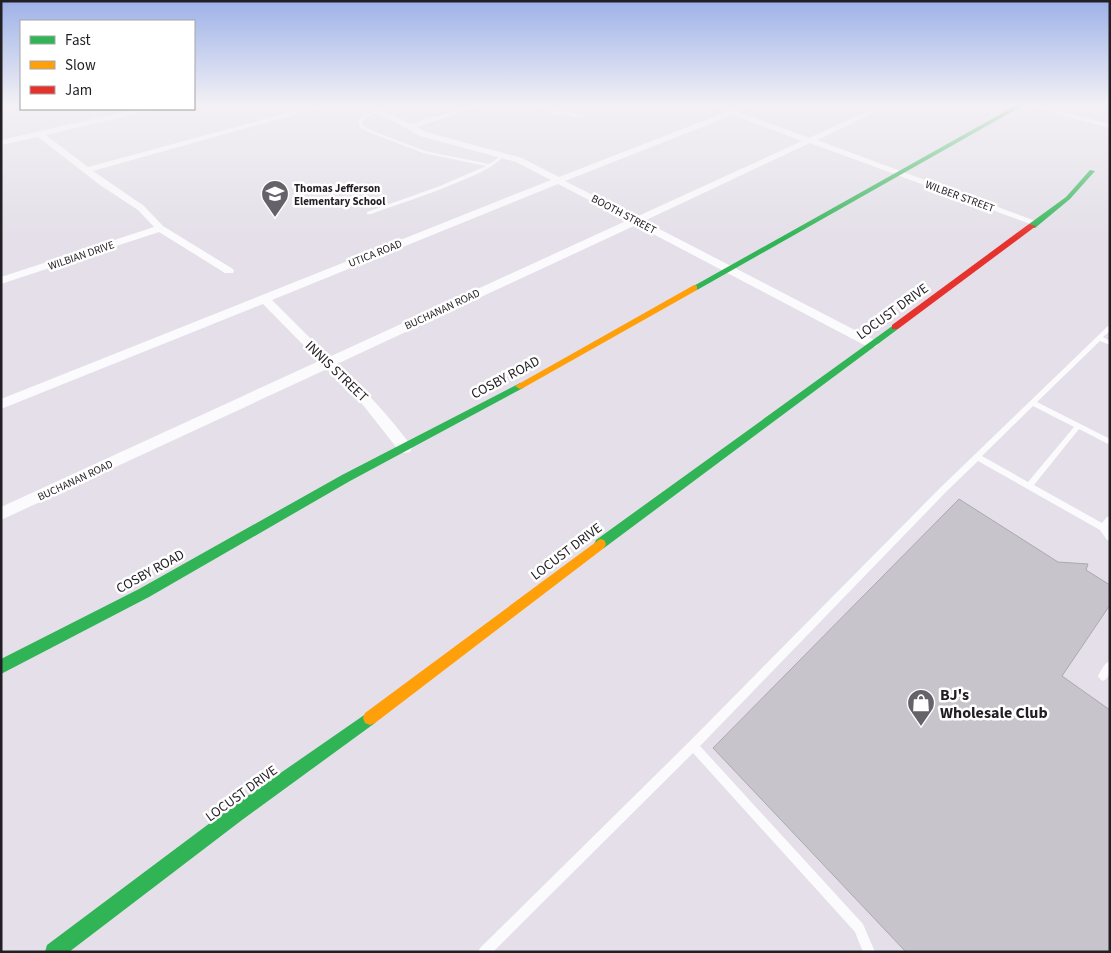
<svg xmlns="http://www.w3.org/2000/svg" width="1111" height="953" font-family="'Source Sans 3',sans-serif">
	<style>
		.building { fill: #c7c4cb; stroke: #aca9af }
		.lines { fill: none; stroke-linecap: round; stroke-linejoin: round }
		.lane { fill: #fbfafc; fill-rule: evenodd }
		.street { fill: #fbfafc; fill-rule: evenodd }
		.fast { fill: #30b455; fill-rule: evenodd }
		.slow { fill: #ff9f0a; fill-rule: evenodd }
		.jam { fill: #e5322d; fill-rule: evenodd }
		.labels { text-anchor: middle; stroke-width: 5; stroke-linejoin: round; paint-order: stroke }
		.far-poi-label { font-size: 11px; font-weight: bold; fill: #211e24; stroke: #fff; text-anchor: start }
		.far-street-label { font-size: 11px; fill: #211e24; stroke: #fff }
		.street-label { font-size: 14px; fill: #211e24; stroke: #fff }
		.near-poi-label { font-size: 16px; font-weight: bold; fill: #211e24; stroke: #fff; text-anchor: start }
	</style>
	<rect width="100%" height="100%" fill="#e4dfe8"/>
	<path class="building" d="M 959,499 L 1058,562 L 1088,564 L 1086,570 L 1110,585 L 1110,605 L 1062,676 L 1110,710 L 1110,952 L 906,952 L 713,748 Z"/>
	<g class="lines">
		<path class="lane" d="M 378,110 L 379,112 L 366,117 L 362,122 L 363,125 L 368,129 L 425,151 L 489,164 L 494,161 L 502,154 L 505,155 C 491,170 470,177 451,185 C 425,196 398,204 371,214 L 367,214 L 367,212 L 440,186 L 486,166 L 423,153 L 366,131 L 360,127 L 358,122 L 364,115 Z
			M 1110,325 L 1110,331 L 1103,337 L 1110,341 L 1110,345 L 1100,341 L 1037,402 L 1110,439 L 1110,445 L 1079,429 L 1034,485 L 1102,523 L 1107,517 L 1110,516 L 1110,525 L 1108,528 L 1110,531 L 1110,541 L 1107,540 L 1100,530 L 978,461 L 945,493 L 700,746 L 863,924 L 875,952 L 863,952 L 855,932 L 693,753 L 493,952 L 478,952 L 480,948 L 689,742 L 939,489 L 1108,326 ZM 1033,406 L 1074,427 L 1028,482 L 982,456 Z
			M 1110,661 C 1110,668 1111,677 1103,681 L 1100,679 L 1098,676 C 1101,671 1104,663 1110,661 Z"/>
		<path class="street" d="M 313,106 L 325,106 L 93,171 L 144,206 L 163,226 L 233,269 L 234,271 L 233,273 L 225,273 L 159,232 L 1,284 L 1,277 L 154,227 L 138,210 L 100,185 L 38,137 L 1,145 L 1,140 L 137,109 L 149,109 L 148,111 L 46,135 L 88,167 Z
			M 365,106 L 374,106 L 410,124 L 472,106 L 483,106 L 416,127 L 426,132 L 522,158 L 559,177 L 726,112 L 711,106 L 721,106 L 732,110 L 743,106 L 753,106 L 739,112 L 809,138 L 878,106 L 888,106 L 817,140 L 1041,223 L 1036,226 L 1033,225 L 810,143 L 644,221 L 876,341 L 878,344 L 876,347 L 868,347 L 636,225 L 337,364 C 364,389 388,415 410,444 L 412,448 L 410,452 L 405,453 L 400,452 L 359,400 L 327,369 L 1,520 L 1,507 L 319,361 L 263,304 L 1,409 L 1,399 L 551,180 L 516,162 L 420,136 ZM 733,115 L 802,141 L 636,217 L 565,181 ZM 558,184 L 628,220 L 329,357 L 272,300 Z
			M 534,106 L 545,106 L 585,116 L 581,118 L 556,114 Z
			M 1027,106 L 1039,106 L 1110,124 L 1110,128 Z"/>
		<path class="fast" d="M 1015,106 L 1022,106 L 697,290 L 691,290 L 690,288 Z
			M 1090,170 L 1095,171 L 1070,199 L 1035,228 L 1029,228 L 1029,224 L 1066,197 Z
			M 895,324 L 898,325 L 898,329 L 604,548 L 600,549 L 596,548 L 594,544 L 596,540 Z
			M 520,383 L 523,384 L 525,386 L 523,388 L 350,481 L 149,597 L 1,674 L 1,659 L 139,589 L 342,475 Z
			M 370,711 L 375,713 L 377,718 L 375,723 L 242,820 L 69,952 L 45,952 L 47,945 L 230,808 Z"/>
		<path class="slow" d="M 694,285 L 697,286 L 697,290 L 523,388 L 520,389 L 515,386 Z
			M 600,539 L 604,540 L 606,544 L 604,548 L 375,723 L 370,725 L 365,723 L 363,718 L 365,713 Z"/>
		<path class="jam" d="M 1029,224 L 1036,226 L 898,329 L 892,329 L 892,325 Z"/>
	</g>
	<linearGradient id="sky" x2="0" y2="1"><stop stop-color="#9db1e8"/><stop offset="0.44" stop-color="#f3f1f5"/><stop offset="1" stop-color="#f3f1f5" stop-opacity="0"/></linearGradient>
	<rect width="1111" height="239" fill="url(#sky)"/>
	<defs>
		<symbol id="school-pin" viewBox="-11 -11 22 30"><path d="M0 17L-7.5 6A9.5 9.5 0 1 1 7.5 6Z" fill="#656269" stroke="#fff"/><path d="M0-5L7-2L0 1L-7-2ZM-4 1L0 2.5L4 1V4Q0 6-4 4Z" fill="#fff"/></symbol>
		<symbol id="shop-pin" viewBox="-11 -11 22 30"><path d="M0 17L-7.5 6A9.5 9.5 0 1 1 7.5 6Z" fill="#656269" stroke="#fff"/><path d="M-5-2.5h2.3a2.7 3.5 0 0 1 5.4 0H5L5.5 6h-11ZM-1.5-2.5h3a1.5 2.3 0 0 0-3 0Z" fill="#fff"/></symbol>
	</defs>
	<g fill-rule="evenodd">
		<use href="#school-pin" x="259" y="178" width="32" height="43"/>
		<use href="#shop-pin" x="905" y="687" width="32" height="43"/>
	</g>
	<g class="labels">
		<g class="far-poi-label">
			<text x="294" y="192">Thomas Jefferson<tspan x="294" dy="13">Elementary School</tspan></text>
		</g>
		<g class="far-street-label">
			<text transform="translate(960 196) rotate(20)" y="4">WILBER STREET</text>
			<text transform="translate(624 214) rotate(28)" y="4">BOOTH STREET</text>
			<text transform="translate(375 253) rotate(-22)" y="4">UTICA ROAD</text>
			<text transform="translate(81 255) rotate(-19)" y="4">WILBIAN DRIVE</text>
			<text transform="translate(442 309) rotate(-25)" y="4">BUCHANAN ROAD</text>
			<text transform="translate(75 480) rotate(-25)" y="4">BUCHANAN ROAD</text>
		</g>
		<g class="street-label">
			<text transform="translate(892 311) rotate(-36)" y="5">LOCUST DRIVE</text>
			<text transform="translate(337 371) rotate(44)" y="5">INNIS STREET</text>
			<text transform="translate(505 377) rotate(-28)" y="5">COSBY ROAD</text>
			<text transform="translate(566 551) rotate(-37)" y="5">LOCUST DRIVE</text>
			<text transform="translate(150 571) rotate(-29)" y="5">COSBY ROAD</text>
			<text transform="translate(241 793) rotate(-36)" y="5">LOCUST DRIVE</text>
		</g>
		<g class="near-poi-label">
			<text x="940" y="700">BJ's<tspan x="940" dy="18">Wholesale Club</tspan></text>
		</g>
	</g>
	<rect width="1111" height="953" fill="none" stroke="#211e24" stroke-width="5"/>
	<rect x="20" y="20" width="175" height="90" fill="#ffffff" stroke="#a6a5a7"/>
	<rect x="30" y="36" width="25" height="8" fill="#30b455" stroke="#a6a5a7"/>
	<text x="65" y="45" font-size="15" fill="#211e24">Fast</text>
	<rect x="30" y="61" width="25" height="8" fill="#ff9f0a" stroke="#a6a5a7"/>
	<text x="65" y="70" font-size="15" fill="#211e24">Slow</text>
	<rect x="30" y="86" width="25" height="8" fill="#e5322d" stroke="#a6a5a7"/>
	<text x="65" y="95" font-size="15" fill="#211e24">Jam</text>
</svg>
